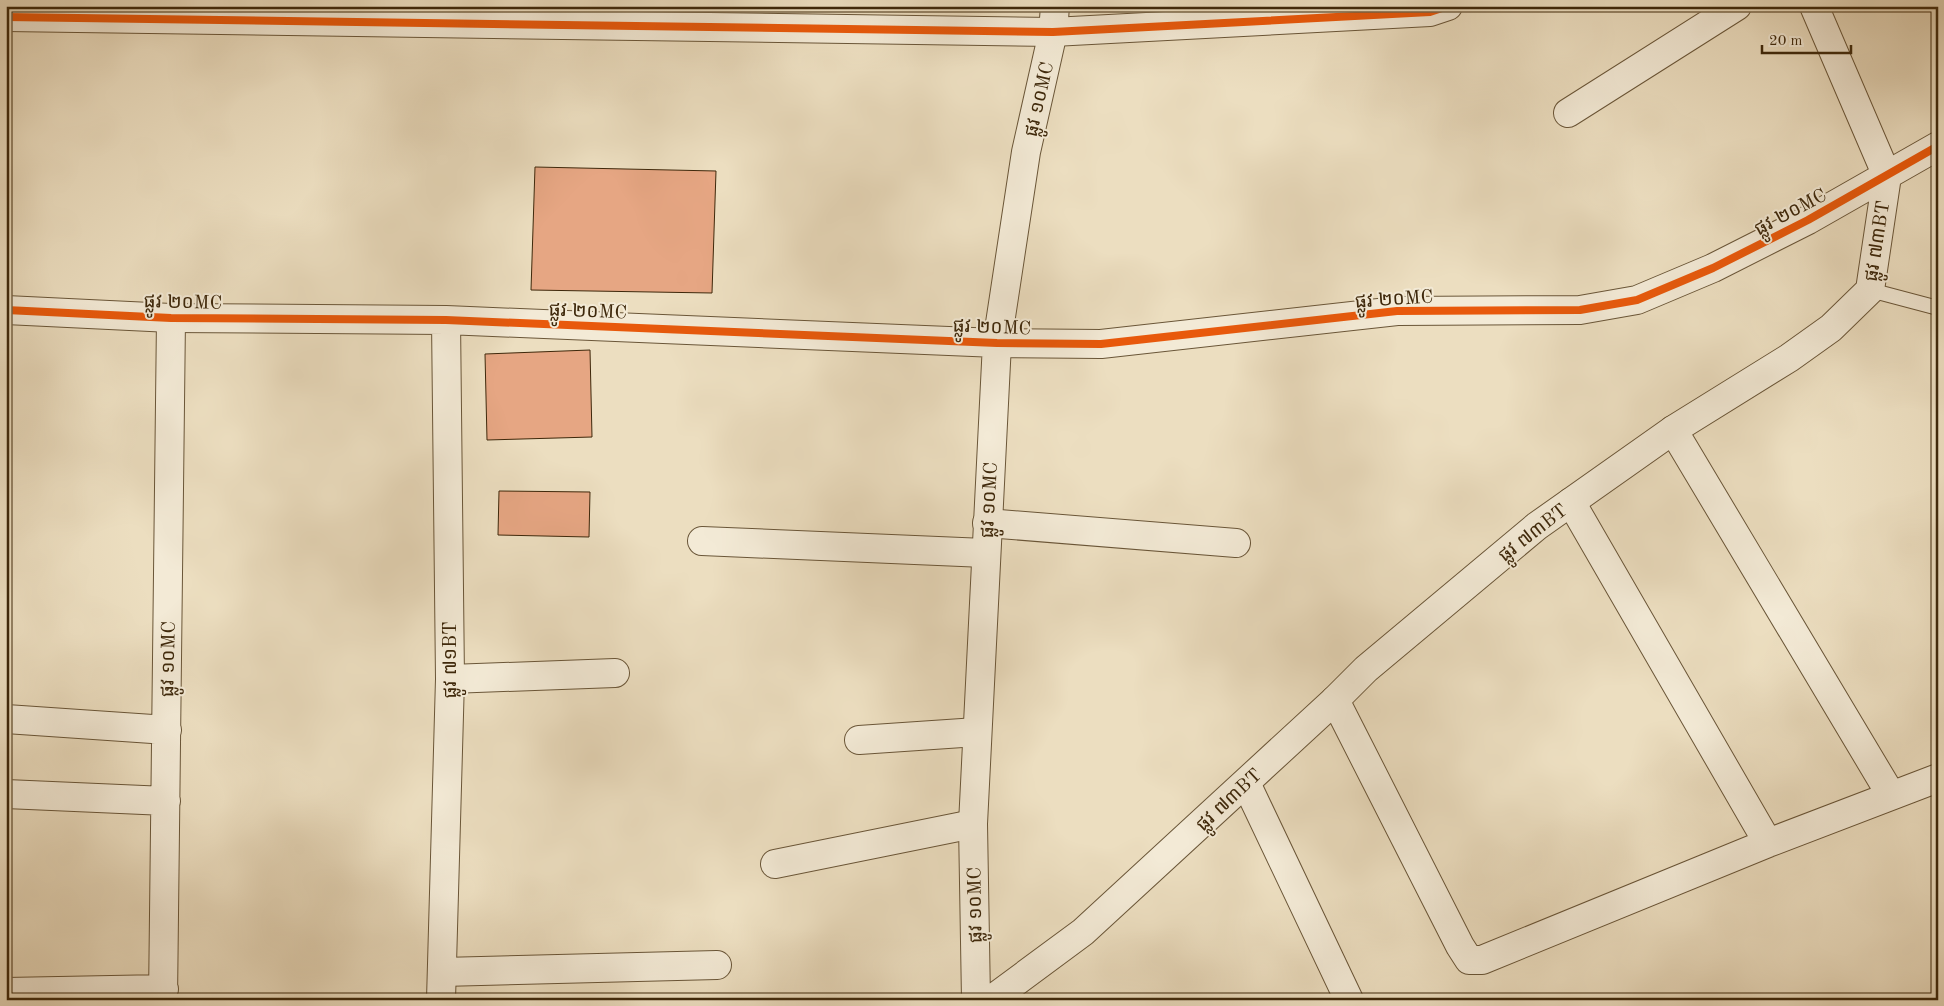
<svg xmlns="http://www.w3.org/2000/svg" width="1944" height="1006" font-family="'Old Standard TT','Noto Sans Khmer',serif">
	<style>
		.building { fill: #e6a683; stroke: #3e280b }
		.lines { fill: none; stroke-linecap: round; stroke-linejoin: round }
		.service-casing { stroke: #6a5638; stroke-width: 16 }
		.minor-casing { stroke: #6a5638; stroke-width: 30 }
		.tertiary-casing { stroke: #6a5638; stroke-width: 30 }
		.service { stroke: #f3ead6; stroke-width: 14 }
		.minor { stroke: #f3ead6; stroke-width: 28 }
		.tertiary { stroke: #f3ead6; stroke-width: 28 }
		.cycleway-casing { stroke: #f3ead6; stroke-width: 11 }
		.cycleway { stroke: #e8590c; stroke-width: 8 }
		.labels { text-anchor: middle; stroke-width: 4; stroke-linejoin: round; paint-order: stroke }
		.street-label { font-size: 19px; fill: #3e280b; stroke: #f3ead6 }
	</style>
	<rect width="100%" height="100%" fill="#ecdec0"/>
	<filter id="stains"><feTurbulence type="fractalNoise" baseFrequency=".004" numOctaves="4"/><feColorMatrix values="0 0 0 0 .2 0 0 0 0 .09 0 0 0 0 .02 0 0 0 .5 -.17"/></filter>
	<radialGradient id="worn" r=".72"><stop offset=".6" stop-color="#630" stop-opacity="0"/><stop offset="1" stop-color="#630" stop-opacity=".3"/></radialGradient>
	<path class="building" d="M 535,167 L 716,171 L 712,293 L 531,290 Z
		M 590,350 L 592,437 L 487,440 L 485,354 Z
		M 499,491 L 590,492 L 589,537 L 498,535 Z"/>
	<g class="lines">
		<defs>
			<path id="service" d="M 1870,290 L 1938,308"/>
			<path id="minor" d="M 1814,6 L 1887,176
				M 6,17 L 1053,32 L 1430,12 L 1448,6
				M 1568,113 L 1737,6
				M 1673,430 L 1891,795
				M 1571,502 L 1768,843
				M 987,523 L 1236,543
				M 702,541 L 985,553
				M 450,679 L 615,673
				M 1335,700 L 1460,946 L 1469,960 L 1482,960 L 1768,843 L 1938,778
				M 6,719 L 167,730
				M 859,740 L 977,732
				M 1246,783 L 1349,1000
				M 6,794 L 166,801
				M 775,864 L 973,824
				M 442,972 L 717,965
				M 6,992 L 164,989
				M 163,1000 L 171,318"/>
			<path id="tertiary" d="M 6,310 L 171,318 L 446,320 L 997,343 L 1101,344 L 1397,311 L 1580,310 L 1637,300 L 1713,268 L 1808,220 L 1938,146
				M 441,1000 L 450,679 L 446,320
				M 976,1000 L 973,824 L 997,343 L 1026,152 L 1053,32 L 1055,6
				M 991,1000 L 1083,932 L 1335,700 L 1366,669 L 1537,526 L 1673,430 L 1789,358 L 1831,328 L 1870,290 L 1887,176"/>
		</defs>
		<use href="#service" class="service-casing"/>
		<use href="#minor" class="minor-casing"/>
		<use href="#tertiary" class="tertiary-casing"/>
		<use href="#service" class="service"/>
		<use href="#minor" class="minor"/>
		<use href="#tertiary" class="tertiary"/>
		<defs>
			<path id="cycleway" d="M 6,17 L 1053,32 L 1430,12 L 1448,6
				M 6,310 L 171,318 L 446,320 L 997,343 L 1101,344 L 1397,311 L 1580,310 L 1637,300 L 1713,268 L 1808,220 L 1938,146"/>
		</defs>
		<use href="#cycleway" class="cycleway-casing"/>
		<use href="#cycleway" class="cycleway"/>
	</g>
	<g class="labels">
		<g class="street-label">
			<text transform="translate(1038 99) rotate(-77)" y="7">ផ្លូវ ១០MC</text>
			<text transform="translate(1790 211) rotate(-28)" y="7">ផ្លូវ ២០MC</text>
			<text transform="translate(1876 241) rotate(-81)" y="7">ផ្លូវ ៧៣BT</text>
			<text transform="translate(1394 298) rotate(-4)" y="7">ផ្លូវ ២០MC</text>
			<text transform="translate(183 301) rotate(1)" y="7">ផ្លូវ ២០MC</text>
			<text transform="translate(588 310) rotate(2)" y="7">ផ្លូវ ២០MC</text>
			<text transform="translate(992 326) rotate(2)" y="7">ផ្លូវ ២០MC</text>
			<text transform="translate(988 500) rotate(-87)" y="7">ផ្លូវ ១០MC</text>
			<text transform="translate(1532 532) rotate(-38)" y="7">ផ្លូវ ៧៣BT</text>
			<text transform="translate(167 659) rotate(-89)" y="7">ផ្លូវ ១០MC</text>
			<text transform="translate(449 660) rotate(-90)" y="7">ផ្លូវ ៧១BT</text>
			<text transform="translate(1228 799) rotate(-43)" y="7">ផ្លូវ ៧៣BT</text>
			<text transform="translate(974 905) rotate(-91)" y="7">ផ្លូវ ១០MC</text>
		</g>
	</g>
	<rect width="1944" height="1006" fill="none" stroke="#ecdec0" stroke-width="25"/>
	<rect x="8" y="8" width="1929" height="991" fill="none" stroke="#3e280b" stroke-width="2.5"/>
	<rect x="12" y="12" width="1919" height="981" fill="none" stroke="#3e280b"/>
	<path d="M1762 45v8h89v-8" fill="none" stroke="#3e280b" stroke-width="2.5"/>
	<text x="1769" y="45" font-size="15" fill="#3e280b" stroke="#f3ead6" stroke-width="4" paint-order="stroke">20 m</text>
	<rect width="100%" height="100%" filter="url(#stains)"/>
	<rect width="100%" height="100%" fill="url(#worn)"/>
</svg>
